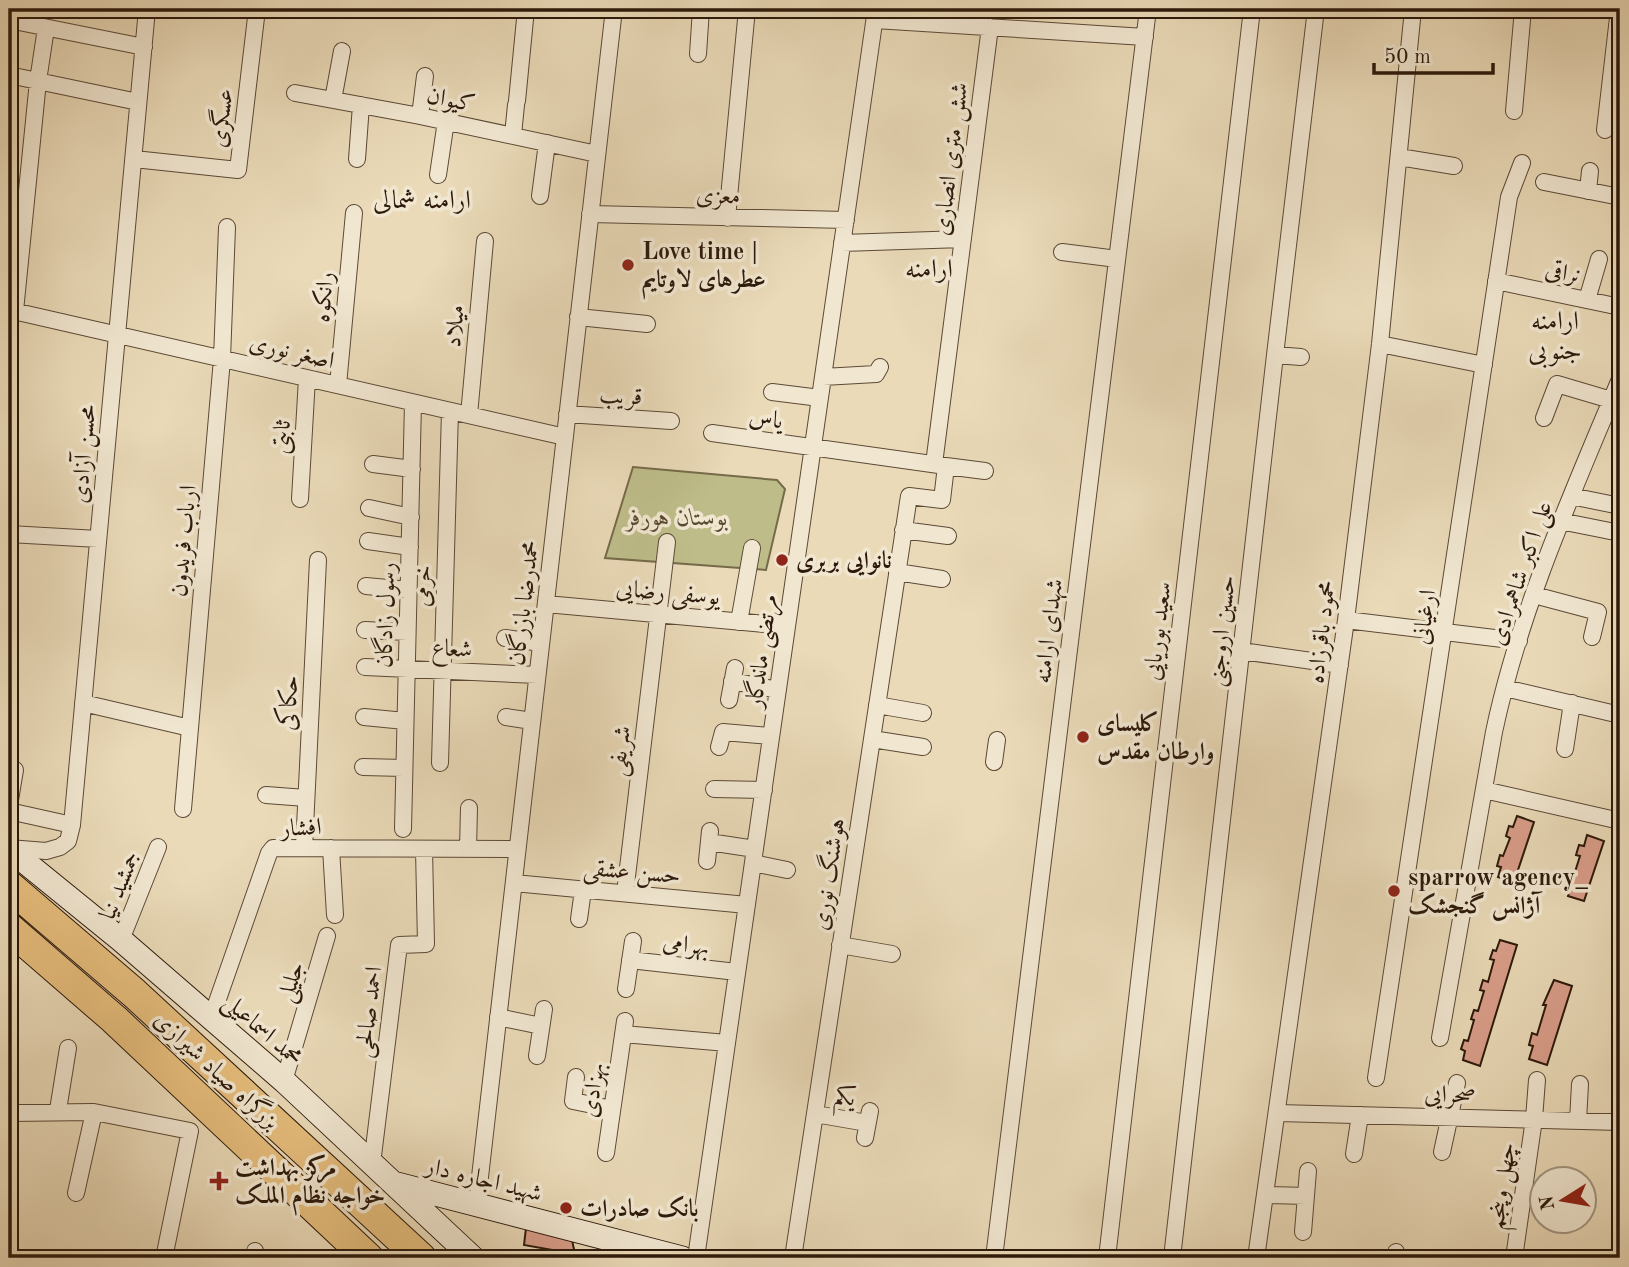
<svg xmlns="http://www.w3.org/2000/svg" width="1629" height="1267" font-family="'Old Standard TT',Amiri,serif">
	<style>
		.green { fill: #bebd8a; stroke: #756b4a; stroke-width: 2 }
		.building { fill: #da9e8a; stroke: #2c190b; stroke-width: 2 }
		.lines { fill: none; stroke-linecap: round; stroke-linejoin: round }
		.street-casing { stroke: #5c4936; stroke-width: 18 }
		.secondary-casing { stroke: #2c190b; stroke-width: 25 }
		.highway-casing { stroke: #2c190b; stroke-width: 32 }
		.street { stroke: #f1e7d1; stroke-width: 16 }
		.secondary { stroke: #f1e7d1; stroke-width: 23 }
		.highway { stroke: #e5bd7c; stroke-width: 30 }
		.poi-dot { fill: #8f2418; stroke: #f1e7d1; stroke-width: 2.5 }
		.labels { text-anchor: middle; stroke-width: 7; stroke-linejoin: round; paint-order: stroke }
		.street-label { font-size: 24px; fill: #2c190b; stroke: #f1e7d1 }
		.poi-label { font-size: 24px; font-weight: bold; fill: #2c190b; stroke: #f1e7d1; text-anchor: start }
		.park-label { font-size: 24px; font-style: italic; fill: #584a31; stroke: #f1e7d1 }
		.neighbourhood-label { font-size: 26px; fill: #2c190b; stroke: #f1e7d1 }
	</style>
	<rect width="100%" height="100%" fill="#eadab8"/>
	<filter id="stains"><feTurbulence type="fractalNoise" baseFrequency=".00286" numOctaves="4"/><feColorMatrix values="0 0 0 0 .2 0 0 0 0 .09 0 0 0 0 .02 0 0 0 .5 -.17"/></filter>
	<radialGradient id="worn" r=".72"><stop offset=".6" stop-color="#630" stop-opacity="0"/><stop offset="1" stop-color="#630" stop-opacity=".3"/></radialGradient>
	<path class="green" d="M 633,467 L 777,480 L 785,489 L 766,570 L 605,558 Z"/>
	<path class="building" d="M 1517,816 L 1534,822 L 1514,882 L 1498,877 L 1501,867 L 1497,866 L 1500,855 L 1503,856 L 1510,838 L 1506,836 L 1509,826 L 1513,827 Z
		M 1587,835 L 1604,841 L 1584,901 L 1568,896 L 1571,886 L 1567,884 L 1570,874 L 1574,875 L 1580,856 L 1576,855 L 1579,845 L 1584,846 Z
		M 1500,940 L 1517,945 L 1480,1066 L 1463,1060 L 1465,1051 L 1461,1049 L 1464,1040 L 1468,1041 L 1474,1020 L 1471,1019 L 1474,1010 L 1478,1011 L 1484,991 L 1480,990 L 1483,980 L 1488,982 L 1494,960 L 1490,959 L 1493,950 L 1496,951 Z
		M 1554,980 L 1572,986 L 1547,1065 L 1529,1059 L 1533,1046 L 1529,1045 L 1532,1033 L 1537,1035 L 1546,1005 L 1543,1005 Z
		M 526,1228 L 572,1240 L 575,1254 L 524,1245 Z"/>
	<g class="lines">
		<defs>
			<path id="street" d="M 9,20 L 144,47
				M 875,20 L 1145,37
				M 698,54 L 701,9
				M 9,75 L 138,102
				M 295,93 L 420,116 L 597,154
				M 333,100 L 342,51
				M 517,101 L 526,9
				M 1514,111 L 1523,9
				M 420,116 L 425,76
				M 1605,130 L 1619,9
				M 513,135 L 516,105
				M 1399,157 L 1454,166
				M 134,159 L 238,170 L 257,9
				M 357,159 L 361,105
				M 438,175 L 446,121
				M 1544,182 L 1620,197
				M 1588,191 L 1590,171
				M 540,196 L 547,143
				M 590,214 L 846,220
				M 727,218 L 747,9
				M 842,243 L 963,239
				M 1062,252 L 1117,259
				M 1496,281 L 1620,307
				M 1587,300 L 1599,259
				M 9,310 L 565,437
				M 15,311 L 38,81 L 46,28
				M 578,317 L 647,324
				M 1380,344 L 1484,365
				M 1275,355 L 1301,357
				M 823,377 L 876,374 L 880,367
				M 338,385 L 354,213
				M 772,392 L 820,398
				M 567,414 L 671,421
				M 469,415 L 485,241
				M 1544,418 L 1557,384 L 1611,400
				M 712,433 L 946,466 L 942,500 L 909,496 L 793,1258
				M 373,464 L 412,469
				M 934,464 L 990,27
				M 946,466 L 985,471
				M 1571,496 L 1620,506
				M 300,499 L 307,378
				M 369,508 L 411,517
				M 1560,521 L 1620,533
				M 903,530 L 948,536
				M 9,534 L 98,539
				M 368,541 L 410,547
				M 897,572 L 942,579
				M 366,586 L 409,590
				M 1534,595 L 1598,612 L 1592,637
				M 546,604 L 787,626
				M 1346,620 L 1519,641
				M 739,622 L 752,548
				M 365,630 L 407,632
				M 505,638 L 541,643
				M 1242,651 L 1340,665
				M 365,667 L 537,675
				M 732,681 L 778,690
				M 1505,688 L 1620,715
				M 729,700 L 735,668
				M 83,703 L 190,728
				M 877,705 L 923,713
				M 364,717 L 405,721
				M 506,717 L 532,721
				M 872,739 L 923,747
				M 719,747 L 723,732 L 771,736
				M 1565,749 L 1572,703
				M 994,762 L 997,740
				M 440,763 L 450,411
				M 363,767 L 404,768
				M 714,789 L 764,790
				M 1484,790 L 1620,821
				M 266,795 L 306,798
				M 9,806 L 15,770
				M 183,809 L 222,359 L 227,227
				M 9,811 L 72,825
				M 403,829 L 413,403
				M 709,842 L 755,849
				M 9,848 L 46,851 L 60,847 L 68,841 L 72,825 L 147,9
				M 304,848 L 318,560
				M 331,848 L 335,915
				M 468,849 L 469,808
				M 707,861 L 710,831
				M 753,863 L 787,870
				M 514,883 L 747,905
				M 625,893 L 667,542
				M 579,919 L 583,890
				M 121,940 L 158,847
				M 840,945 L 892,954
				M 630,960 L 737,972
				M 626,989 L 633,941
				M 498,1017 L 541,1026
				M 211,1019 L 269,853 L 273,848 L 511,849
				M 623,1034 L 727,1043
				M 1440,1038 L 1494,732 C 1520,609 1572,494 1620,379
				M 537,1056 L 544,1009
				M 576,1077 L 573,1101 L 612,1109
				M 1376,1078 L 1509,197 L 1522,163
				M 284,1081 L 327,936
				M 58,1110 L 68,1048
				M 9,1113 L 94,1112 L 190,1131 L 164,1258
				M 1278,1113 L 1620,1122
				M 815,1114 L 867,1123
				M 1578,1121 L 1580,1084
				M 865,1138 L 870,1111
				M 1442,1152 L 1457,1083
				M 606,1153 L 625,1021
				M 1354,1154 L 1360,1115
				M 372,1164 L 399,945 L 426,944 L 424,849
				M 76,1193 L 94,1112
				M 1266,1195 L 1306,1196
				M 477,1203 L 614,9
				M 1303,1232 L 1308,1171
				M 254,1258 L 255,1251
				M 696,1258 L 876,9
				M 994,1258 L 1148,9
				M 1107,1258 L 1252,9
				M 1172,1258 L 1275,355 L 1316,9
				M 1256,1258 L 1346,620 L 1380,344 L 1413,9
				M 1395,1258 L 1396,1252
				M 1514,1258 L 1534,1119 L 1537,1080"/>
			<path id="secondary" d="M 9,849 L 121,940 L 284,1081 L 473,1258
				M 397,1184 L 682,1258"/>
			<path id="highway" d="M 9,886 L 134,993 L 421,1258
				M 9,928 L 114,1019 L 368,1258"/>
		</defs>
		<use href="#street" class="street-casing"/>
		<use href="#secondary" class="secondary-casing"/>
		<use href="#highway" class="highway-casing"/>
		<use href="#street" class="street"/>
		<use href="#secondary" class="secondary"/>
		<use href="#highway" class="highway"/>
	</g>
	<g class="poi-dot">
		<circle cx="628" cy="265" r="7"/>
		<circle cx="782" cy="560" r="7"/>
		<circle cx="1083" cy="737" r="7"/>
		<circle cx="1394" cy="891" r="7"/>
		<path d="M215.5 1170.5h7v7h7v7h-7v7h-7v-7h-7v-7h7z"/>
		<circle cx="566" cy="1208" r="7"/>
	</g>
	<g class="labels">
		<g class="street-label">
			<text transform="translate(451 99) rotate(12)" y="8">کیوان</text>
			<text transform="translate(221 118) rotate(-83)" y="8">عسگری</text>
			<text transform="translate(950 159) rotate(-83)" y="8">شش متری انصاری</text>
			<text transform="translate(718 195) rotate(1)" y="8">معزی</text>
			<text transform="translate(1563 272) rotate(12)" y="8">نراقی</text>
			<text transform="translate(323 297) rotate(-85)" y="8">رانکوه</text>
			<text transform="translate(454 326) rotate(-85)" y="8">میلاد</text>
			<text transform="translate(292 351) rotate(13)" y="8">اصغر نوری</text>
			<text transform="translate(621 395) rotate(4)" y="8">قریب</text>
			<text transform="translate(766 418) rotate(8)" y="8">یاس</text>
			<text transform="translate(281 437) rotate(-86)" y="8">ثابتی</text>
			<text transform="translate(83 454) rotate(-85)" y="8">محسن آزادی</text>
			<text transform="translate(183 541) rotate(-85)" y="8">ارباب فریدون</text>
			<text transform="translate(1520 573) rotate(-71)" y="8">علی اکبر شاهمرادی</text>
			<text transform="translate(422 586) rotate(-88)" y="8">خرمی</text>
			<text transform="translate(668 592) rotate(5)" y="8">یوسفی رضایی</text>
			<text transform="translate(523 603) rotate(-83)" y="8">محمدرضا بازرگان</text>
			<text transform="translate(385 615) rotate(-88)" y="8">رسول زادگان</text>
			<text transform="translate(1424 617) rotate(-82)" y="8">ارغیانی</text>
			<text transform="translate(1048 631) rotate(-83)" y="8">شهدای ارامنه</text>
			<text transform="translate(1157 631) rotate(-83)" y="8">سعید بوریایی</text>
			<text transform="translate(1221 631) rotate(-84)" y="8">حسین اروجنی</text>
			<text transform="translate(1321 632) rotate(-83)" y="8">محمود باقرزاده</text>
			<text transform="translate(452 648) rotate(3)" y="8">شعاع</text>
			<text transform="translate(761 651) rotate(-82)" y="8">مرتضی ماندگار</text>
			<text transform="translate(288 703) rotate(-87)" y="8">حکاکی</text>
			<text transform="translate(619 751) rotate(-83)" y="8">شریفی</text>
			<text transform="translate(301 827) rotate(-3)" y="8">افشار</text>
			<text transform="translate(632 871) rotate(5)" y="8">حسن عشقی</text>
			<text transform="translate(828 874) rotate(-81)" y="8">هوشنگ نوری</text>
			<text transform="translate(119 885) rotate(-68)" y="8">جمشید نیا</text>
			<text transform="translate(686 944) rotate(7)" y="8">بهرامی</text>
			<text transform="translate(290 982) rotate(-73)" y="8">جلیلی</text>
			<text transform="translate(368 1012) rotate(-83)" y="8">احمد صالحی</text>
			<text transform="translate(263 1029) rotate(41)" y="8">محمد اسماعیلی</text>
			<text transform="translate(217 1070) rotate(43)" y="8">بزرگراه صیاد شیرازی</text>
			<text transform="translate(592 1090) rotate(-82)" y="8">بهزادی</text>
			<text transform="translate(1450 1094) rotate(1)" y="8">صحرایی</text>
			<text transform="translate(845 1096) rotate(10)" y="8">یکم</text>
			<text transform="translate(484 1179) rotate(14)" y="8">شهید اجاره دار</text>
			<text transform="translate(1501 1186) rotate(-82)" y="8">چهل وپنجم</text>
		</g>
		<g class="poi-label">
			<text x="642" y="259">Love time |<tspan x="642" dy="28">عطرهای لاوتایم</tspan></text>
			<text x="796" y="568">نانوایی بربری</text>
			<text x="1097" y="731">کلیسای<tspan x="1097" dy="28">وارطان مقدس</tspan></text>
			<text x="1408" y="885">sparrow agency_<tspan x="1408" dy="28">آژانس گنجشک</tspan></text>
			<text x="235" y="1175">مرکز بهداشت<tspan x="235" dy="28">خواجه نظام الملک</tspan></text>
			<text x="580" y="1216">بانک صادرات</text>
		</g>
		<g class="park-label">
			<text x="677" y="525">بوستان هورفر</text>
		</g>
		<g class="neighbourhood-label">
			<text x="422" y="208">ارامنه شمالی</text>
			<text x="929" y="277">ارامنه</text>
			<text x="1555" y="329">ارامنه<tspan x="1555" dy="30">جنوبی</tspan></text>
		</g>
	</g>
	<rect width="1629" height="1267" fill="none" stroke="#eadab8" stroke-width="35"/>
	<rect x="10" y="10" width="1608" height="1246" fill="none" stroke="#2c190b" stroke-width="3.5"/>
	<rect x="18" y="18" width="1594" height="1232" fill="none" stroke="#2c190b" stroke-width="2"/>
	<g transform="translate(1563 1200) rotate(259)"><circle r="33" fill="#f1e7d1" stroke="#a29582" stroke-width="2"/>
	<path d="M0-5L12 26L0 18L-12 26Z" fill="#8f2418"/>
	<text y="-10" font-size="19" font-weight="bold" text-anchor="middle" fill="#2c190b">N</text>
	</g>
	<path d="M1374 63v10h119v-10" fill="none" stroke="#2c190b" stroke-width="3.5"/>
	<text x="1384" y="63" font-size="21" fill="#2c190b" stroke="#f1e7d1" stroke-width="5" paint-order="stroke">50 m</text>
	<rect width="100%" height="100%" filter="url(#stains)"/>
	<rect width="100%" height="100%" fill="url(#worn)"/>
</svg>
